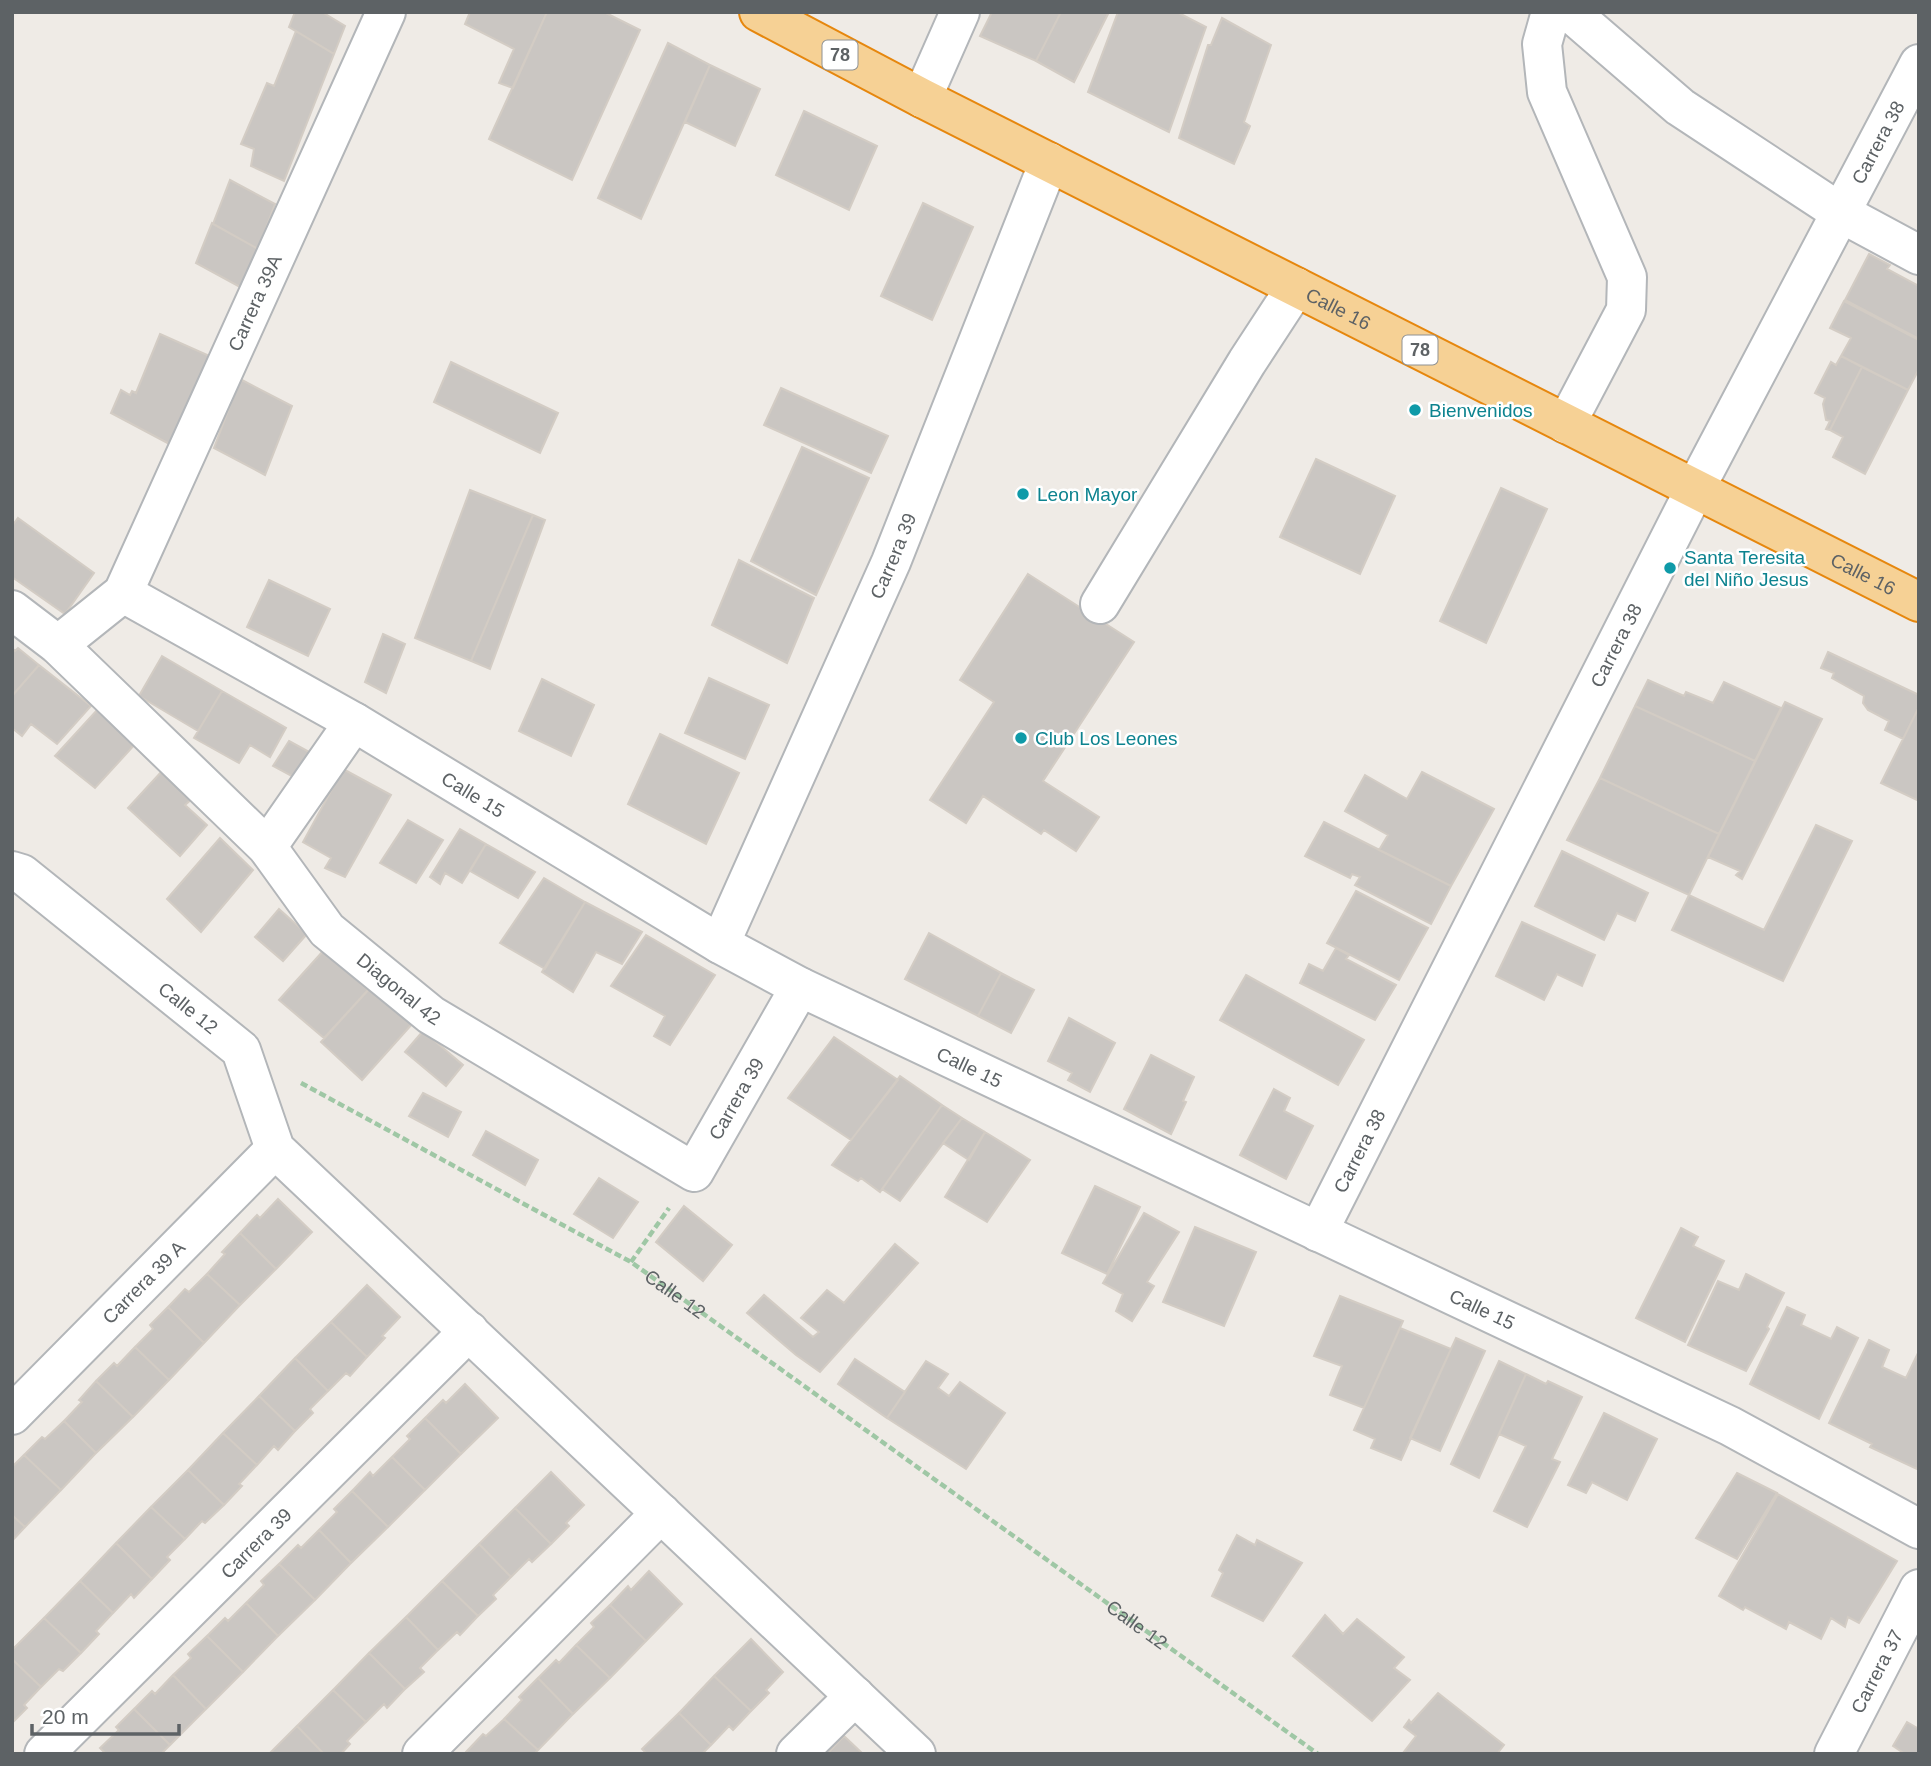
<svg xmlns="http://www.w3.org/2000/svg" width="1931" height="1766" font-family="Arial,sans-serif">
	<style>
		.building { fill: #cac6c2; stroke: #d3ccc4; stroke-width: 2 }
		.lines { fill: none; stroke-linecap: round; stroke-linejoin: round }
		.minor-casing { stroke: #b3b6b9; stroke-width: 42 }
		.highway-casing { stroke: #e6870e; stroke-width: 42 }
		.path { stroke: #9fc7a5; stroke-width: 4.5; stroke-dasharray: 7 3.5; stroke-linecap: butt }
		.minor { stroke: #fff; stroke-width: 38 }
		.highway { stroke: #f6d195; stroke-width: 38 }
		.culture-dot { fill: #0f9aa8; stroke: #fff; stroke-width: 2.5 }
		.labels { text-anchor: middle; stroke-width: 5; stroke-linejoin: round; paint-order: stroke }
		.shield { fill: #fff; stroke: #8e9193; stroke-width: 2 }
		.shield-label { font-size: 18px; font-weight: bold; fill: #5d6265 }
		.street-label { font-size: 19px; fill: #5d6265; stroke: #fff }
		.culture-label { font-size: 19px; fill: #0d838f; stroke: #fff; text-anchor: start }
	</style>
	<rect width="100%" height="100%" fill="#efebe6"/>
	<path class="building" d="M 295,12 L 322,12 L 345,26 L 334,54 L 289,27 Z
		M 470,12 L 547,12 L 513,88 L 499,83 L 514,49 L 465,24 Z
		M 547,12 L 604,12 L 640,30 L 572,180 L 489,139 Z
		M 992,12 L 1055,12 L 1060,14 L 1036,61 L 980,36 Z
		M 1061,12 L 1109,12 L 1074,82 L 1036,61 Z
		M 1118,12 L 1177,12 L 1206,27 L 1169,132 L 1088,92 Z
		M 1222,18 L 1271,45 L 1244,122 L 1250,126 L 1234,164 L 1179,138 L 1208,45 L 1211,45 Z
		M 296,31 L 334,54 L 284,181 L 251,166 L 254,149 L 241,144 L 267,83 L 274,86 Z
		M 668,43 L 710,65 L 641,219 L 598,198 Z
		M 710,65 L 760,89 L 735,146 L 685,122 Z
		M 804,111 L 877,146 L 849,210 L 776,175 Z
		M 230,180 L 275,204 L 258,249 L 213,224 Z
		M 923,203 L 973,227 L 932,320 L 881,296 Z
		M 212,223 L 258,249 L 242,288 L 196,263 Z
		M 1869,254 L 1890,265 L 1887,269 L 1919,286 L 1919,339 L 1845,300 Z
		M 1844,301 L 1919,340 L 1919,369 L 1908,390 L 1841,356 L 1851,338 L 1830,328 Z
		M 160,334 L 214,358 L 177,448 L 111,413 L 121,390 L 130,395 L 132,391 L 136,393 Z
		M 1841,356 L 1862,367 L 1830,430 L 1826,429 L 1830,421 L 1826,420 L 1823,404 L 1825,398 L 1815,393 L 1831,362 L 1836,365 Z
		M 451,362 L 558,413 L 540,453 L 434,402 Z
		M 1862,367 L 1908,390 L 1865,474 L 1833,457 L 1843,437 L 1830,430 Z
		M 240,379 L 292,406 L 265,475 L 214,448 Z
		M 781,388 L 888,436 L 871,473 L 764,425 Z
		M 802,447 L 869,478 L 816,595 L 751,561 Z
		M 1316,459 L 1395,496 L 1360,574 L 1280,537 Z
		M 1501,488 L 1547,509 L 1486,643 L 1440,621 Z
		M 470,490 L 533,515 L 471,661 L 415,638 Z
		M 533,515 L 545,520 L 490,669 L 471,661 Z
		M 18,518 L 94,573 L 65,614 L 12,577 L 12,526 Z
		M 739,560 L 814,598 L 787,663 L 712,625 Z
		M 1028,574 L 1134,642 L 1043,781 L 1099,817 L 1076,851 L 1044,830 L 1041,834 L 983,796 L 966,823 L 930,800 L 994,702 L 960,680 Z
		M 269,580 L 330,609 L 308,656 L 247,627 Z
		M 383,634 L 405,644 L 386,693 L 365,682 Z
		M 12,648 L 15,651 L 18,648 L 39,665 L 12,696 Z
		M 1828,652 L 1919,695 L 1919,707 L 1903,739 L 1885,730 L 1889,721 L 1868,710 L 1863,703 L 1864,696 L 1832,678 L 1834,673 L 1821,668 Z
		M 162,656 L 222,691 L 198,731 L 139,696 Z
		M 39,665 L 91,706 L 57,744 L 31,724 L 22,736 L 12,728 L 12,696 Z
		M 709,678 L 769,705 L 745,759 L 685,733 Z
		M 542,679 L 594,705 L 571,756 L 519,731 Z
		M 1648,680 L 1684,696 L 1686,692 L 1713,703 L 1724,682 L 1781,708 L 1755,761 L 1635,706 Z
		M 222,691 L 286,728 L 270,757 L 250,745 L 239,763 L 194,738 Z
		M 1785,702 L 1822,719 L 1742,879 L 1736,875 L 1740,871 L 1708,857 Z
		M 1635,706 L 1755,761 L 1719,834 L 1600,778 Z
		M 1919,707 L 1919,801 L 1881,783 Z
		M 97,710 L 138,741 L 95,788 L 55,756 Z
		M 660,734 L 739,773 L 706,844 L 628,804 Z
		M 289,741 L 315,755 L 299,780 L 273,766 Z
		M 343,769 L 391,795 L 345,877 L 325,868 L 331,858 L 303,842 Z
		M 163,770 L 193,798 L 185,805 L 207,825 L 180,856 L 128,808 Z
		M 1422,772 L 1494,809 L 1451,886 L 1379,850 L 1388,835 L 1345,811 L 1365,775 L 1407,799 Z
		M 1600,778 L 1719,834 L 1689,895 L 1567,840 Z
		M 408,820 L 443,840 L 416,883 L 380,863 Z
		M 1324,822 L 1451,886 L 1431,924 L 1355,885 L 1360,877 L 1352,874 L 1350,878 L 1305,856 Z
		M 1816,825 L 1852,841 L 1783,981 L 1672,930 L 1689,895 L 1764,930 Z
		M 460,829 L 486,844 L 462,883 L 445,873 L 440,884 L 430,877 Z
		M 220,838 L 253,870 L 201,932 L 167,899 Z
		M 486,844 L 535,872 L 518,898 L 470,871 Z
		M 1562,851 L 1648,893 L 1635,921 L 1617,913 L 1604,940 L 1535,906 Z
		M 544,878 L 585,902 L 545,969 L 500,943 Z
		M 1356,891 L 1428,928 L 1399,980 L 1327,943 Z
		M 585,902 L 642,932 L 622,964 L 596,952 L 573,992 L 542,972 Z
		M 279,909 L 307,934 L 283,961 L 255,937 Z
		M 1522,922 L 1595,955 L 1582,986 L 1557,974 L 1544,1000 L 1496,976 Z
		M 929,933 L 1001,973 L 978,1016 L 905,979 Z
		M 646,935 L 715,975 L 670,1045 L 654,1036 L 665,1016 L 611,986 Z
		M 1336,948 L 1349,955 L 1346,959 L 1396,985 L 1375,1020 L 1300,983 L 1309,964 L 1323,971 Z
		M 324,950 L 368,990 L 324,1038 L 279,1000 Z
		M 1001,973 L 1034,990 L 1011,1033 L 978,1016 Z
		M 1246,975 L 1364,1040 L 1338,1085 L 1220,1020 Z
		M 371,987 L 413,1023 L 362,1080 L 321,1042 Z
		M 1069,1018 L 1115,1043 L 1090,1092 L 1068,1080 L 1072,1073 L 1048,1061 Z
		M 423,1031 L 463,1065 L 446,1086 L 405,1052 Z
		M 834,1037 L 898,1080 L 851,1140 L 788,1098 Z
		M 1151,1055 L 1194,1077 L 1183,1101 L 1186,1102 L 1171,1134 L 1124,1109 Z
		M 900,1076 L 942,1105 L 880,1192 L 861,1178 L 858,1181 L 832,1165 Z
		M 1274,1089 L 1290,1098 L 1284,1111 L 1313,1126 L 1286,1179 L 1240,1155 Z
		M 423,1093 L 461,1112 L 448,1137 L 409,1116 Z
		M 942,1105 L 962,1118 L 900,1201 L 882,1189 Z
		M 962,1118 L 985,1132 L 969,1160 L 943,1143 Z
		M 486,1131 L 538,1160 L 525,1185 L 473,1155 Z
		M 985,1132 L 1030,1160 L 987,1222 L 945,1197 Z
		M 599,1178 L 638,1202 L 613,1238 L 574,1214 Z
		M 1095,1186 L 1140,1207 L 1107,1274 L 1062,1253 Z
		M 278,1199 L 312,1232 L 276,1269 L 240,1233 L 257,1215 L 260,1218 Z
		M 684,1206 L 732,1245 L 703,1281 L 656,1242 Z
		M 1144,1213 L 1179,1232 L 1147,1282 L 1154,1286 L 1132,1321 L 1116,1311 L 1123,1294 L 1103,1283 Z
		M 1195,1227 L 1256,1252 L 1224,1326 L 1163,1302 Z
		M 1681,1228 L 1698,1237 L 1693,1246 L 1724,1261 L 1685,1342 L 1636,1318 Z
		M 240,1233 L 276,1269 L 240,1305 L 207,1274 L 225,1254 L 222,1252 Z
		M 895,1244 L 918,1263 L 820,1372 L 796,1355 L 747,1313 L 764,1295 L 813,1337 L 819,1332 L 801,1318 L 827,1290 L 844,1303 Z
		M 207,1274 L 240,1305 L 204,1343 L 168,1307 L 185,1289 L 189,1292 Z
		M 1746,1274 L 1784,1293 L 1767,1327 L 1769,1329 L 1746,1371 L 1688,1345 L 1718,1281 L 1739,1290 Z
		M 367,1285 L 400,1317 L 382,1336 L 385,1338 L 367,1357 L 331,1322 Z
		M 1340,1296 L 1403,1321 L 1364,1408 L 1330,1395 L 1342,1366 L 1314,1356 Z
		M 168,1307 L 204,1343 L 169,1380 L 135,1347 L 153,1329 L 150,1325 Z
		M 1787,1307 L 1805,1315 L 1801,1325 L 1831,1339 L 1837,1327 L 1858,1338 L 1819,1419 L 1750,1384 Z
		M 331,1322 L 367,1357 L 350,1376 L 346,1373 L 328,1391 L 295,1358 Z
		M 1400,1328 L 1451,1349 L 1401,1460 L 1371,1448 L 1375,1439 L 1354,1430 Z
		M 1456,1338 L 1485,1351 L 1440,1451 L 1410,1438 Z
		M 1869,1340 L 1889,1350 L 1882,1367 L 1906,1378 L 1919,1351 L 1919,1470 L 1870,1447 L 1872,1444 L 1829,1423 Z
		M 135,1347 L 169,1380 L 133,1417 L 96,1381 L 114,1363 L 117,1366 Z
		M 295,1358 L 328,1391 L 310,1409 L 313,1413 L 295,1431 L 259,1396 Z
		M 855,1359 L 905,1392 L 887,1418 L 838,1384 Z
		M 926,1361 L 948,1374 L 938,1388 L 949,1396 L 960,1382 L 1005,1413 L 966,1469 L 887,1418 Z
		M 1499,1361 L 1526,1374 L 1479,1478 L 1451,1464 Z
		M 1526,1374 L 1546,1384 L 1548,1381 L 1582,1397 L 1552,1459 L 1560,1462 L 1527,1527 L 1494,1511 L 1526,1446 L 1499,1434 Z
		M 96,1381 L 133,1417 L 96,1453 L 64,1421 L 82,1402 L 79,1400 Z
		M 465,1384 L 498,1418 L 461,1454 L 425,1418 L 443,1400 L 446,1403 Z
		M 259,1396 L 295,1431 L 278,1450 L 274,1446 L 257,1465 L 223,1433 Z
		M 1604,1413 L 1657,1439 L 1627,1500 L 1592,1482 L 1586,1493 L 1568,1485 Z
		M 425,1418 L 461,1454 L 425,1490 L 392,1457 L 410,1439 L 407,1436 Z
		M 64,1421 L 96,1453 L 61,1490 L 24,1455 L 42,1437 L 45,1439 Z
		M 223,1433 L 257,1465 L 239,1484 L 242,1486 L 224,1505 L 188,1470 Z
		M 24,1455 L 61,1490 L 25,1527 L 12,1515 L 12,1467 Z
		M 392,1457 L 425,1490 L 388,1527 L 352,1491 L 370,1472 L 373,1476 Z
		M 188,1470 L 224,1505 L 205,1523 L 202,1521 L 185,1539 L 151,1507 Z
		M 551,1472 L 584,1505 L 566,1523 L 569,1526 L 551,1544 L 515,1508 Z
		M 1737,1473 L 1777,1493 L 1737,1559 L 1696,1538 Z
		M 352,1491 L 388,1527 L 351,1563 L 319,1530 L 337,1512 L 334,1509 Z
		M 1778,1494 L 1897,1561 L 1859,1623 L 1848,1617 L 1845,1627 L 1831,1618 L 1821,1639 L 1789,1622 L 1786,1629 L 1745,1607 L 1743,1610 L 1719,1596 Z
		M 151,1507 L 185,1539 L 167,1557 L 170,1560 L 152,1579 L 116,1543 Z
		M 515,1508 L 551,1544 L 532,1562 L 529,1559 L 511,1577 L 479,1544 Z
		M 12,1515 L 25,1527 L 12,1541 Z
		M 319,1530 L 351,1563 L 315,1600 L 279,1564 L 298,1545 L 301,1548 Z
		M 1237,1535 L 1255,1545 L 1257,1540 L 1302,1563 L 1263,1621 L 1212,1596 L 1223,1573 L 1219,1570 Z
		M 116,1543 L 152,1579 L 134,1598 L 131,1594 L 113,1613 L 80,1581 Z
		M 479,1544 L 511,1577 L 493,1595 L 496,1599 L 478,1616 L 442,1581 Z
		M 279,1564 L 315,1600 L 278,1636 L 246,1603 L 264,1585 L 261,1581 Z
		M 649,1571 L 682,1604 L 646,1641 L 610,1605 L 628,1586 L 631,1590 Z
		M 80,1581 L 113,1613 L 96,1631 L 99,1634 L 81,1653 L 44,1618 Z
		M 442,1581 L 478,1616 L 460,1635 L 457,1632 L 438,1650 L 406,1617 Z
		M 246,1603 L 278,1636 L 243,1672 L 207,1636 L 225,1618 L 228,1621 Z
		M 610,1605 L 646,1641 L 610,1678 L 576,1645 L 594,1627 L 591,1623 Z
		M 1325,1615 L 1343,1634 L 1357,1619 L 1404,1657 L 1394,1668 L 1410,1680 L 1372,1721 L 1293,1656 Z
		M 406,1617 L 438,1650 L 420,1668 L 424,1672 L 405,1689 L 369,1653 Z
		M 44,1618 L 81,1653 L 63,1671 L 59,1669 L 41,1687 L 12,1659 L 12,1650 Z
		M 207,1636 L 243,1672 L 206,1709 L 173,1675 L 191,1658 L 188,1654 Z
		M 751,1639 L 783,1672 L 766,1690 L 769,1693 L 751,1711 L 714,1676 Z
		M 576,1645 L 610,1678 L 573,1714 L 538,1678 L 556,1660 L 559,1663 Z
		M 369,1653 L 405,1689 L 387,1708 L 384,1704 L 366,1722 L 333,1690 Z
		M 12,1659 L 41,1687 L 24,1705 L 27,1708 L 12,1723 Z
		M 173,1675 L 206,1709 L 170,1745 L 134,1709 L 152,1691 L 155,1694 Z
		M 714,1676 L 751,1711 L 733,1730 L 729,1726 L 711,1745 L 679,1713 Z
		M 538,1678 L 573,1714 L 538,1750 L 504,1719 L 522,1700 L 519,1697 Z
		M 333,1690 L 366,1722 L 347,1741 L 350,1744 L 341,1754 L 324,1754 L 297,1726 Z
		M 1438,1693 L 1504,1745 L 1497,1754 L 1403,1753 L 1416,1736 L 1404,1727 L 1409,1720 L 1411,1723 Z
		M 134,1709 L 170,1745 L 161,1754 L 106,1754 L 100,1748 L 119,1730 L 116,1727 Z
		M 679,1713 L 711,1745 L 702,1754 L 647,1754 L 642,1749 Z
		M 504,1719 L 538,1750 L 534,1754 L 467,1754 L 466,1752 L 483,1734 L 486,1736 Z
		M 1907,1722 L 1919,1729 L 1919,1754 L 1905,1754 L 1893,1746 Z
		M 297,1726 L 324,1754 L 269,1754 Z
		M 844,1736 L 863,1754 L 827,1754 Z"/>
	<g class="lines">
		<defs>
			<g id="minor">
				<path d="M 1551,12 L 1542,44 L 1547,92 L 1627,277 L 1626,310 L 1566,424"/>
				<path d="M 1570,12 L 1680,107 L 1841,213 L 1919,255"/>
				<path d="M 922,98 L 960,12"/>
				<path id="s2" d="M 123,593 L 354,722 L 720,944 L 800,987 L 1730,1426 L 1919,1529"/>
				<path d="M 1100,604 L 1247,362 L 1296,287"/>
				<path id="s3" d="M 12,610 L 58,645 L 267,847 L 327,930 L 431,1015 L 694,1172 L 800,987"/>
				<path id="s4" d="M 58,645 L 123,593 L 386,12"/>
				<path d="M 267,847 L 354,722"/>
				<path id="s5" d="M 12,871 L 22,874 L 241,1050 L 275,1149 L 916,1754"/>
				<path id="s6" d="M 720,944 L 891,562 L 1049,162"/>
				<path id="s7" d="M 1318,1232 L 1695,489 L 1919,64"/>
				<path id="s8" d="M 12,1415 L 275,1149"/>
				<path id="s9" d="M 44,1754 L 469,1331"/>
				<path d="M 422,1754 L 661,1513"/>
				<path d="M 796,1754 L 855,1696"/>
				<path id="s10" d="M 1834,1754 L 1919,1589"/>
			</g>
			<g id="highway">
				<path id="s11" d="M 759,12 L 922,98 L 1919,602"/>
			</g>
		</defs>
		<use href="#minor" class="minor-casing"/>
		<use href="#highway" class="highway-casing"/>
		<g class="path">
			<path id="s1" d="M 301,1083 L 631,1262 L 1318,1754"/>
			<path d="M 631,1262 L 669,1208"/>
		</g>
		<use href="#minor" class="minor"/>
		<use href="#highway" class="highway"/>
	</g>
	<g class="culture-dot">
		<circle cx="1415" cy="410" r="7"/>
		<circle cx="1023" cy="494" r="7"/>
		<circle cx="1670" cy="568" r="7"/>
		<circle cx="1021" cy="738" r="7"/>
	</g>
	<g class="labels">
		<g class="shield">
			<rect x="822.5" y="40.5" width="35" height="29" rx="5"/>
			<rect x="1402.5" y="335.5" width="35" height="29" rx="5"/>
		</g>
		<g class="shield-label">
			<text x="840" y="61">78</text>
			<text x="1420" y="356">78</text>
		</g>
		<g class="street-label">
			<text dy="7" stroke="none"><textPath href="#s7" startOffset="1225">Carrera 38</textPath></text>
			<text dy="7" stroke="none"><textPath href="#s4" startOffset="402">Carrera 39A</textPath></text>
			<text dy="7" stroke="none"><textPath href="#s11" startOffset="651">Calle 16</textPath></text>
			<text dy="7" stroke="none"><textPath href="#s6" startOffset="425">Carrera 39</textPath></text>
			<text dy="7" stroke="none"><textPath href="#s11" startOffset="1239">Calle 16</textPath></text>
			<text dy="7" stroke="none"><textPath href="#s7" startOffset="658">Carrera 38</textPath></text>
			<text dy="7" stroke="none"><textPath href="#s2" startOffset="404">Calle 15</textPath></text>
			<text dy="7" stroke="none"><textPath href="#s3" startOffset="544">Diagonal 42</textPath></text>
			<text dy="7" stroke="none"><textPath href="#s5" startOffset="224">Calle 12</textPath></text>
			<text dy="7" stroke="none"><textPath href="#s2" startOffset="971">Calle 15</textPath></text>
			<text dy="7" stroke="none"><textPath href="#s3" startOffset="976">Carrera 39</textPath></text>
			<text dy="7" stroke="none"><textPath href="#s7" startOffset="91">Carrera 38</textPath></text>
			<text dy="7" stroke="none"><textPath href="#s8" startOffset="187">Carrera 39 A</textPath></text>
			<text dy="7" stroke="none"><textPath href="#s1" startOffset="430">Calle 12</textPath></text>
			<text dy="7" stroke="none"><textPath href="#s2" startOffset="1538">Calle 15</textPath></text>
			<text dy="7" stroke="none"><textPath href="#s9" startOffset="299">Carrera 39</textPath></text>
			<text dy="7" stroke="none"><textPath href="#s1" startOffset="998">Calle 12</textPath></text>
			<text dy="7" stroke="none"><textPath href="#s10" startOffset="93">Carrera 37</textPath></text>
		</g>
		<g class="culture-label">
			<text x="1429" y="417">Bienvenidos</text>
			<text x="1037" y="501">Leon Mayor</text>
			<text x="1684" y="564">Santa Teresita<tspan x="1684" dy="22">del Niño Jesus</tspan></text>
			<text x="1035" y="745">Club Los Leones</text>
		</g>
	</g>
	<rect width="1931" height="1766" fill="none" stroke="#5d6265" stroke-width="28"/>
	<path d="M32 1724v10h147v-10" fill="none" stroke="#5d6265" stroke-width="3.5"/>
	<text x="42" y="1724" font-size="21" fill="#5d6265" stroke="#ffffff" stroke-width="5" paint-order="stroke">20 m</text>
</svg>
